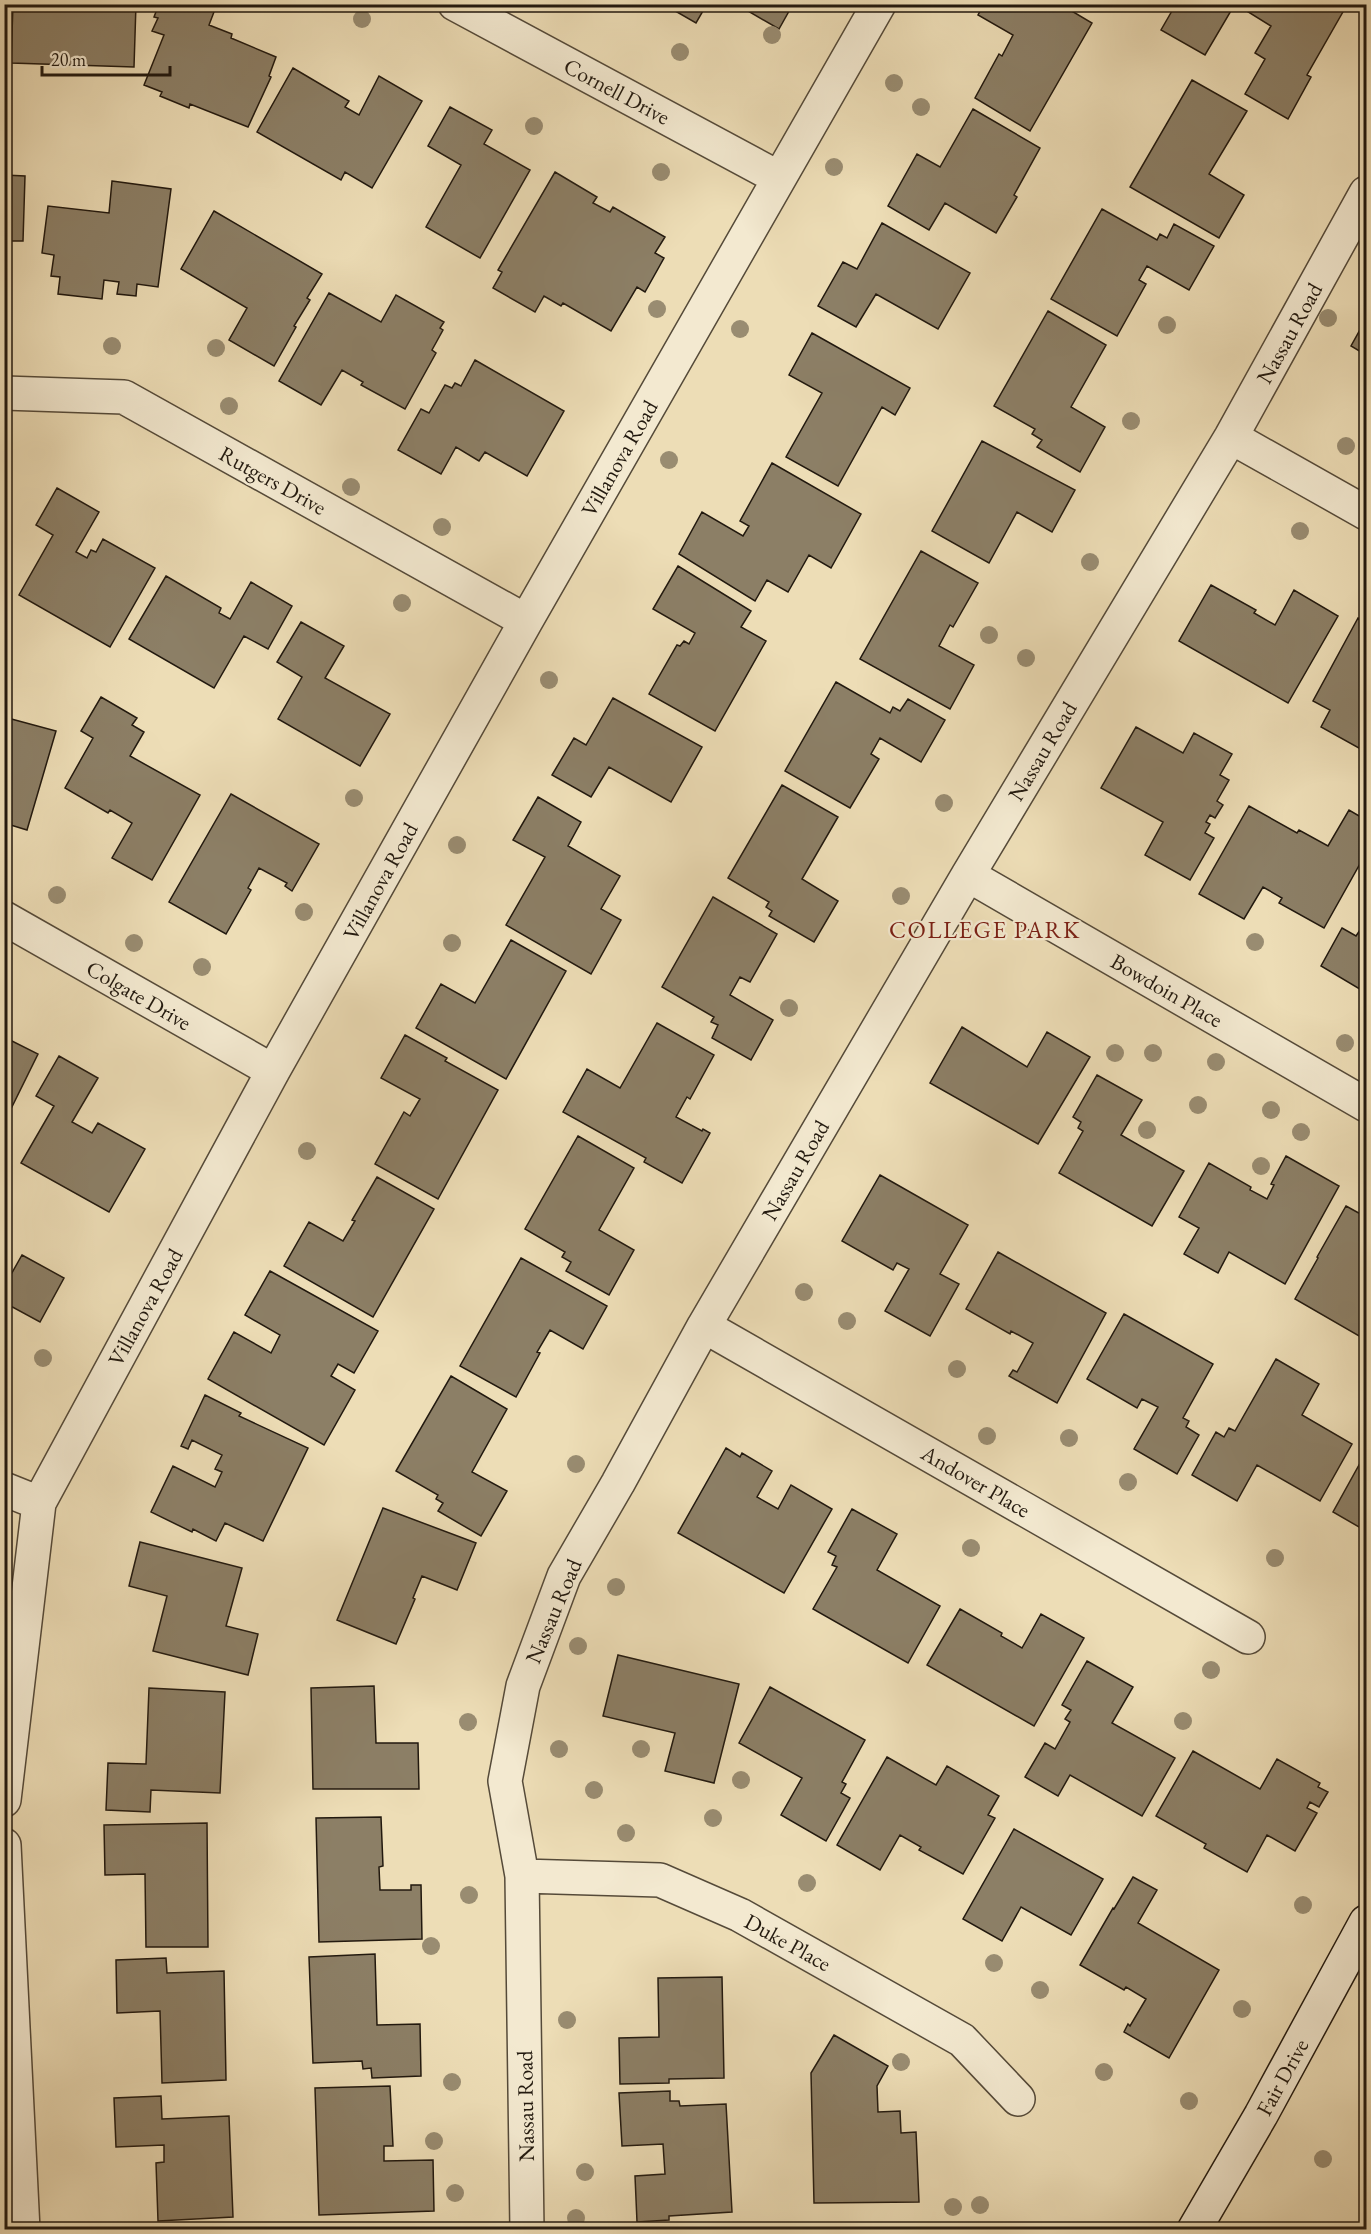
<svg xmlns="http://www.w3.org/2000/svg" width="1371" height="2234" font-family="'EB Garamond',serif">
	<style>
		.building { fill: #8c7f66; stroke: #22190f; stroke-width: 1.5 }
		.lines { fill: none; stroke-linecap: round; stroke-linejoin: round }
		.minor-casing { stroke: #554a39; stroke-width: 36 }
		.secondary-casing { stroke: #22190f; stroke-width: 36 }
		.minor { stroke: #f3e9d0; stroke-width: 33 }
		.secondary { stroke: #f3e9d0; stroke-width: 33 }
		.tree { fill: #998c71 }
		.labels { text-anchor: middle; stroke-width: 4.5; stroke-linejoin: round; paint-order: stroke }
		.street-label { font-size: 22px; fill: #22190f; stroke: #f3e9d0 }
		.neighbourhood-label { font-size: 24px; letter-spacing: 1.5px; fill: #7a1f14; stroke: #f3e9d0 }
	</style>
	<rect width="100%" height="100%" fill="#edddb6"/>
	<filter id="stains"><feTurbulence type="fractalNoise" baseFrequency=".00333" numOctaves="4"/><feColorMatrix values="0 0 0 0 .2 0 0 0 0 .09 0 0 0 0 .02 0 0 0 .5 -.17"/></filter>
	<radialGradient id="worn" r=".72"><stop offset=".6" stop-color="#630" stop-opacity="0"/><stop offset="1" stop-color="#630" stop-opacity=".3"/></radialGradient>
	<path class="building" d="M 13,4 L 136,4 L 134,67 L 11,63 Z
		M 159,4 L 217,4 L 209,25 L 232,34 L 231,38 L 276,57 L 269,76 L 271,77 L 248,127 L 190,104 L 189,108 L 160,96 L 162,92 L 144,85 L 164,35 L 152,31 L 158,18 L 154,17 Z
		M 663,4 L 707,4 L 696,23 Z
		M 736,4 L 793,4 L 779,29 Z
		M 984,4 L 1060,4 L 1092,23 L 1030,131 L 975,98 L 999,54 L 1002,56 L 1013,35 L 978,15 Z
		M 1176,4 L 1235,4 L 1205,55 L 1161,30 Z
		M 1248,4 L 1334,4 L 1344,10 L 1307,75 L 1311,77 L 1288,119 L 1245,94 L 1265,59 L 1255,53 L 1271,26 L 1245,10 Z
		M 293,68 L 349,101 L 345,107 L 359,115 L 379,76 L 422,101 L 372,188 L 345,172 L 341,180 L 257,132 Z
		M 1192,80 L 1247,111 L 1209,174 L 1244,195 L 1219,238 L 1130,187 Z
		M 450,107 L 492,130 L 484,144 L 530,170 L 480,258 L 426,227 L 461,165 L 428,146 Z
		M 973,109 L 1040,148 L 1014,195 L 1017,197 L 996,233 L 945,203 L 929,230 L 888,206 L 917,154 L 940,167 Z
		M 555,172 L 597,197 L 593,203 L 610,212 L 613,207 L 665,237 L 655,253 L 664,258 L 645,292 L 637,287 L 611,331 L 563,303 L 561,306 L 544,296 L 535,312 L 493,288 L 502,272 L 498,270 Z
		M 4,175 L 25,176 L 23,241 L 4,241 Z
		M 112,181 L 171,189 L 158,287 L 137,284 L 136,296 L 117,294 L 119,282 L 104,280 L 102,299 L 58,294 L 60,277 L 51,276 L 54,255 L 42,253 L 48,206 L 109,213 Z
		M 1102,209 L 1157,240 L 1160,234 L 1167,238 L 1174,224 L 1214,246 L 1189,290 L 1147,266 L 1139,280 L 1146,284 L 1117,336 L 1051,299 Z
		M 214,211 L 322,274 L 307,298 L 310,300 L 294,326 L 296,327 L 274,366 L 229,340 L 247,308 L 181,269 Z
		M 882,223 L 970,273 L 938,329 L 876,294 L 856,327 L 818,306 L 843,262 L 857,269 Z
		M 329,293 L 381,322 L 396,295 L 444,322 L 440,328 L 443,330 L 432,350 L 436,353 L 405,409 L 361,385 L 363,382 L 342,370 L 321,405 L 279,381 Z
		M 1048,311 L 1106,345 L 1071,407 L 1105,427 L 1080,472 L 1037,447 L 1042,440 L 1032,434 L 1035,429 L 994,406 Z
		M 1366,319 L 1366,355 L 1351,346 Z
		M 812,333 L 910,388 L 895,415 L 882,407 L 838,486 L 786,457 L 822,393 L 789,375 Z
		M 475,360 L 564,411 L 527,476 L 485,452 L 479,461 L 456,447 L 441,474 L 398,450 L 421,409 L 429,413 L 445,385 L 452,388 L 455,383 L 461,386 Z
		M 982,441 L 1075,490 L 1052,532 L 1017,512 L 989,563 L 932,531 Z
		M 772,463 L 861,514 L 831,568 L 809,555 L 788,592 L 767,580 L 755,601 L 679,554 L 702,512 L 743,536 L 749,526 L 740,521 Z
		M 57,488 L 99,512 L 76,552 L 87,558 L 91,550 L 96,552 L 103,539 L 155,568 L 110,647 L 19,595 L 53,535 L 36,525 Z
		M 921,551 L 978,583 L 953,627 L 950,625 L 939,646 L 974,665 L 950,709 L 860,659 Z
		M 678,566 L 751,611 L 741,627 L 766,641 L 715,731 L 649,694 L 677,645 L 680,646 L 684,641 L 689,644 L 695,633 L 653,609 Z
		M 166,576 L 221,608 L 219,613 L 230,619 L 251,582 L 292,606 L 268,649 L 244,636 L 214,688 L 129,639 Z
		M 1211,585 L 1256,610 L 1254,613 L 1275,625 L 1294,590 L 1338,616 L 1288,703 L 1179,641 Z
		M 1358,618 L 1366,623 L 1366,752 L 1321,727 L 1330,710 L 1313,701 Z
		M 301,622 L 344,646 L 325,678 L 390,714 L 360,766 L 278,719 L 302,677 L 277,662 Z
		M 836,682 L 890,713 L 893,707 L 900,711 L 908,699 L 945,720 L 921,762 L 880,738 L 871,754 L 879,759 L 850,808 L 785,771 Z
		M 101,697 L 137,718 L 132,725 L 144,732 L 130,756 L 200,795 L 152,880 L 112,858 L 132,823 L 110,810 L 108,813 L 65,788 L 93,738 L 81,731 Z
		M 613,698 L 702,747 L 671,802 L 609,767 L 591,797 L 552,775 L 574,738 L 586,745 Z
		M 4,717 L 56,731 L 27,830 L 4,823 Z
		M 1136,727 L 1183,753 L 1194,733 L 1232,754 L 1220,775 L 1229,780 L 1217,801 L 1223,805 L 1215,818 L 1210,815 L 1206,822 L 1210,824 L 1205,833 L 1214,838 L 1190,880 L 1145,855 L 1163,822 L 1101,788 Z
		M 782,785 L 838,817 L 802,879 L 838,901 L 814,942 L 769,916 L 772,911 L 766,907 L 769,902 L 728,878 Z
		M 231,794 L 319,844 L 292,891 L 285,886 L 287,883 L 259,868 L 248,888 L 251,890 L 226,934 L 169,902 Z
		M 538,797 L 581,822 L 568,846 L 620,876 L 601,909 L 621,920 L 591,974 L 506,925 L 545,857 L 513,840 Z
		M 1249,806 L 1297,833 L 1299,830 L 1328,846 L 1349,810 L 1366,820 L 1366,853 L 1324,928 L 1279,903 L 1282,898 L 1263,887 L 1244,919 L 1199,894 Z
		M 713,897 L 777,934 L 750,982 L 740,977 L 730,995 L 773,1020 L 751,1060 L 712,1038 L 718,1025 L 711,1022 L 714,1017 L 662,987 Z
		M 1342,928 L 1356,936 L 1360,930 L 1365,933 L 1366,930 L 1366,986 L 1363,991 L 1321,966 Z
		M 511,940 L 566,971 L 506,1079 L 416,1028 L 441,984 L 475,1003 Z
		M 657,1023 L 714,1055 L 690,1099 L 687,1097 L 676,1117 L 702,1131 L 703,1129 L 710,1133 L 682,1183 L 644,1162 L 646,1158 L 563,1112 L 587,1069 L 620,1088 Z
		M 962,1027 L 1027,1067 L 1047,1032 L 1090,1057 L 1038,1144 L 930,1083 Z
		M 405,1035 L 447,1058 L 445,1061 L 498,1090 L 438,1199 L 375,1164 L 404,1112 L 410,1116 L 420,1099 L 381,1078 Z
		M 4,1037 L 38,1054 L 4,1123 Z
		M 59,1056 L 98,1078 L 72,1122 L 92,1133 L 98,1123 L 145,1149 L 109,1212 L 21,1163 L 54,1106 L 36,1096 Z
		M 1097,1075 L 1142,1100 L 1121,1135 L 1184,1171 L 1152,1226 L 1059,1173 L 1083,1131 L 1078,1128 L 1081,1122 L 1073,1117 Z
		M 578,1136 L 634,1168 L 599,1230 L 634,1250 L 609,1295 L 566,1271 L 571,1262 L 562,1257 L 565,1252 L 525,1229 Z
		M 1286,1156 L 1339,1186 L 1285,1284 L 1229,1252 L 1218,1273 L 1184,1254 L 1199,1228 L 1179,1217 L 1209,1163 L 1251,1187 L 1250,1190 L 1267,1199 L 1274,1185 L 1271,1184 Z
		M 880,1175 L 968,1225 L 940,1274 L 959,1284 L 930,1336 L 885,1311 L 909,1269 L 897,1263 L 893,1270 L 842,1241 Z
		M 377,1177 L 434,1209 L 373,1317 L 284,1266 L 309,1222 L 343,1241 L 355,1221 L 352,1220 Z
		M 1346,1206 L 1366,1217 L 1366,1340 L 1295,1299 L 1318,1258 L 1317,1257 Z
		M 998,1252 L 1106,1313 L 1057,1403 L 1009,1376 L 1013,1370 L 1017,1372 L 1033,1343 L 1011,1331 L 1010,1334 L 966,1309 Z
		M 22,1255 L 64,1278 L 40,1322 L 7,1304 L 4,1309 L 4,1276 L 9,1278 Z
		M 521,1258 L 607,1306 L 583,1349 L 550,1330 L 537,1352 L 540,1353 L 516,1397 L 460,1366 Z
		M 270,1271 L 378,1331 L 354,1373 L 338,1364 L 331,1376 L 355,1390 L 324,1445 L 208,1379 L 234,1332 L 271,1353 L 280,1335 L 245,1315 Z
		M 1124,1314 L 1213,1364 L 1183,1418 L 1189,1421 L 1186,1427 L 1199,1435 L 1177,1474 L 1134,1449 L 1158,1407 L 1142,1399 L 1137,1408 L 1087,1379 Z
		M 1276,1359 L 1319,1384 L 1302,1415 L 1352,1444 L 1320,1501 L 1257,1465 L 1237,1501 L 1192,1475 L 1216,1432 L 1224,1437 L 1229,1428 L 1235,1431 Z
		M 451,1376 L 507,1409 L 472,1472 L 507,1491 L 481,1536 L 438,1511 L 443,1503 L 436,1499 L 438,1495 L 396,1471 Z
		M 205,1395 L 241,1413 L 239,1416 L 308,1448 L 263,1541 L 225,1523 L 216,1541 L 193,1529 L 192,1532 L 151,1512 L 173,1466 L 215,1487 L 222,1472 L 215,1469 L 222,1455 L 192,1440 L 188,1449 L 181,1446 Z
		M 726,1448 L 740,1457 L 742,1453 L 772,1471 L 757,1497 L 778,1509 L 791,1485 L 832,1509 L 784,1593 L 678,1533 Z
		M 1364,1456 L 1366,1458 L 1366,1531 L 1333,1512 Z
		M 383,1508 L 476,1543 L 457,1590 L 422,1576 L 413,1598 L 415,1599 L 396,1644 L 337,1620 Z
		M 852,1509 L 897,1534 L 877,1570 L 940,1606 L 908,1663 L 813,1609 L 837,1567 L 832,1565 L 836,1556 L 828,1552 Z
		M 140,1542 L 242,1568 L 226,1626 L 258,1634 L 248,1675 L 153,1651 L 167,1596 L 129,1586 Z
		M 960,1609 L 1002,1633 L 1001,1636 L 1022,1648 L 1041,1614 L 1084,1638 L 1034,1726 L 927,1665 Z
		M 618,1655 L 739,1684 L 714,1783 L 665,1771 L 675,1733 L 603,1716 Z
		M 1087,1661 L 1133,1687 L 1112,1723 L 1175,1758 L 1142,1816 L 1070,1775 L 1058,1796 L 1025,1777 L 1045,1743 L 1055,1749 L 1070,1722 L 1065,1719 L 1071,1710 L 1062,1705 Z
		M 374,1686 L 376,1743 L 418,1743 L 419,1789 L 313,1789 L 311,1688 Z
		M 770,1687 L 865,1740 L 842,1782 L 846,1784 L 841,1793 L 850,1798 L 826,1841 L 781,1815 L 802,1778 L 739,1743 Z
		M 149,1688 L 225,1692 L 220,1793 L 151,1790 L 150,1812 L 106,1810 L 108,1763 L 146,1764 Z
		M 1193,1751 L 1260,1789 L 1277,1759 L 1320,1783 L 1318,1787 L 1328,1792 L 1319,1807 L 1310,1802 L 1307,1808 L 1317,1813 L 1295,1851 L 1267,1835 L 1247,1872 L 1204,1848 L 1206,1844 L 1156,1816 Z
		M 887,1757 L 936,1785 L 947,1766 L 999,1796 L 988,1815 L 995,1818 L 963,1874 L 919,1850 L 921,1847 L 900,1835 L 880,1870 L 837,1845 Z
		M 381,1817 L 383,1866 L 379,1867 L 380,1890 L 411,1890 L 411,1885 L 421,1885 L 422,1939 L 319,1942 L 316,1818 Z
		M 207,1823 L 208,1947 L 146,1947 L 145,1874 L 105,1875 L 104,1825 Z
		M 1014,1829 L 1103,1879 L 1071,1935 L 1021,1907 L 1002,1941 L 963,1919 Z
		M 1133,1877 L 1157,1890 L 1138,1923 L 1219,1970 L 1169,2058 L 1124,2032 L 1128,2024 L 1130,2026 L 1146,1999 L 1126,1987 L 1124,1990 L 1080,1965 L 1113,1908 L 1114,1909 Z
		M 375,1954 L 377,2025 L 420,2024 L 421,2076 L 372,2078 L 371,2068 L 363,2069 L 362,2061 L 313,2063 L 309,1957 Z
		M 166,1958 L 167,1973 L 224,1971 L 226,2080 L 162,2083 L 160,2011 L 117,2013 L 116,1960 Z
		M 722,1977 L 724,2078 L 669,2079 L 669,2083 L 620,2084 L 619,2038 L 659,2037 L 658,1978 Z
		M 834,2035 L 888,2066 L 877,2086 L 878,2112 L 900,2111 L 901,2133 L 916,2132 L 919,2202 L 814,2203 L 811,2073 Z
		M 390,2086 L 393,2146 L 384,2146 L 384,2161 L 433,2160 L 434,2211 L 319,2215 L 315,2088 Z
		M 670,2091 L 670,2101 L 679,2101 L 680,2106 L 726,2104 L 732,2212 L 669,2216 L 669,2220 L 637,2222 L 635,2176 L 665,2174 L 663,2144 L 622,2146 L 619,2093 Z
		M 161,2096 L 162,2119 L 229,2116 L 233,2217 L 158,2221 L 156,2163 L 164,2162 L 164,2145 L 116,2147 L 114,2098 Z
		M 393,2224 L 393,2230 L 331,2230 L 331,2227 Z
		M 747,2226 L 747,2230 L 671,2229 Z"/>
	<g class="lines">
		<defs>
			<path id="minor" d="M 455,4 L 779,178
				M 4,393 L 124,397 L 526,621
				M 1231,437 L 1366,513
				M 968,875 L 1366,1105
				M 4,918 L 273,1071
				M 704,1326 L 1248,1637
				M 4,1489 L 39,1503
				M 4,1800 L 39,1503 L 273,1071 L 526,621 L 879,4
				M 4,1845 L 23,2230
				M 522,1876 L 660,1880 L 740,1915 L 962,2040 L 1018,2099
				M 527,2230 L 522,1876 L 505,1781 L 523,1686 L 564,1576 L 618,1483 L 704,1326 L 968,875 L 1231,437 L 1366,193"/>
			<path id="secondary" d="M 1194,2230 L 1261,2115 L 1366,1922"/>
		</defs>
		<use href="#minor" class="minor-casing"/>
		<use href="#secondary" class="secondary-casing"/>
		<use href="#minor" class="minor"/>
		<use href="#secondary" class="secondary"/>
	</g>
	<g class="tree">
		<circle cx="362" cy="19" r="9"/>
		<circle cx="772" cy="35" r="9"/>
		<circle cx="680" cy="52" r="9"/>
		<circle cx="894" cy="83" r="9"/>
		<circle cx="921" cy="107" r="9"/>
		<circle cx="534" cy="126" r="9"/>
		<circle cx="834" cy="167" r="9"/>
		<circle cx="661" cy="172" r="9"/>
		<circle cx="657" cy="309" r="9"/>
		<circle cx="1328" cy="318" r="9"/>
		<circle cx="1167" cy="325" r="9"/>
		<circle cx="740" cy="329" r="9"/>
		<circle cx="112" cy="346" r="9"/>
		<circle cx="216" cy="348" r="9"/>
		<circle cx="229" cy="406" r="9"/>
		<circle cx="1131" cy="421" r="9"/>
		<circle cx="1346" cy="446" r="9"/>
		<circle cx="669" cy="460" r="9"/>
		<circle cx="351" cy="487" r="9"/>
		<circle cx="442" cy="527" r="9"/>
		<circle cx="1300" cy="531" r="9"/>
		<circle cx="1090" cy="562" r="9"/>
		<circle cx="402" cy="603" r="9"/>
		<circle cx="989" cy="635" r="9"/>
		<circle cx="1026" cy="658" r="9"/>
		<circle cx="549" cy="680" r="9"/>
		<circle cx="354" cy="798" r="9"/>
		<circle cx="944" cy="803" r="9"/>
		<circle cx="457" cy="845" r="9"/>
		<circle cx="57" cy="895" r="9"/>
		<circle cx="901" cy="896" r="9"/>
		<circle cx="304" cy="912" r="9"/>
		<circle cx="1255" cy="942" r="9"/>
		<circle cx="134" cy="943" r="9"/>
		<circle cx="452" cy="943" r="9"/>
		<circle cx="202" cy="967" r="9"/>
		<circle cx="789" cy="1008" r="9"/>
		<circle cx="1345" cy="1043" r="9"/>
		<circle cx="1115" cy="1053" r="9"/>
		<circle cx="1153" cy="1053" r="9"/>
		<circle cx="1216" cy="1062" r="9"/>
		<circle cx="1198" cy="1105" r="9"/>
		<circle cx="1271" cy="1110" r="9"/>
		<circle cx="1147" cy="1130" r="9"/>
		<circle cx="1301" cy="1132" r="9"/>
		<circle cx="307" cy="1151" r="9"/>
		<circle cx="1261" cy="1166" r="9"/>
		<circle cx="804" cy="1292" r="9"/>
		<circle cx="847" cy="1321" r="9"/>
		<circle cx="43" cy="1358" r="9"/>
		<circle cx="957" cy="1369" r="9"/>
		<circle cx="987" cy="1436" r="9"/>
		<circle cx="1069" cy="1438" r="9"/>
		<circle cx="576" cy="1464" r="9"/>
		<circle cx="1128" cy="1482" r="9"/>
		<circle cx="971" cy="1548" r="9"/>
		<circle cx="1275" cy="1558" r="9"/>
		<circle cx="616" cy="1587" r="9"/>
		<circle cx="578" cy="1646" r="9"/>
		<circle cx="1211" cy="1670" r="9"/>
		<circle cx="1183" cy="1721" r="9"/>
		<circle cx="468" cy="1722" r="9"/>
		<circle cx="559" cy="1749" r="9"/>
		<circle cx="641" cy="1749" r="9"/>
		<circle cx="741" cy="1780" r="9"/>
		<circle cx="594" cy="1790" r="9"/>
		<circle cx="713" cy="1818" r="9"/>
		<circle cx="626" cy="1833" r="9"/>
		<circle cx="807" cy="1883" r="9"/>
		<circle cx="469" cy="1895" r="9"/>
		<circle cx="1303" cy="1905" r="9"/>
		<circle cx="431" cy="1946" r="9"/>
		<circle cx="994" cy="1963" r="9"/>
		<circle cx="1040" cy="1990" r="9"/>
		<circle cx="1242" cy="2009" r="9"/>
		<circle cx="567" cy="2020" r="9"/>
		<circle cx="901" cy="2062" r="9"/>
		<circle cx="1104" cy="2072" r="9"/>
		<circle cx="452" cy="2082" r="9"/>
		<circle cx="1189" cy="2101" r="9"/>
		<circle cx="434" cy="2141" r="9"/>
		<circle cx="1323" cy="2159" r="9"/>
		<circle cx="585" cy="2172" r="9"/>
		<circle cx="455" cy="2193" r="9"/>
		<circle cx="980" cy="2205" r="9"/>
		<circle cx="953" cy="2207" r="9"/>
		<circle cx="576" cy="2218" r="9"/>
	</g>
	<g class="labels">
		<g class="street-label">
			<text transform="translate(617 91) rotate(28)" y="8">Cornell Drive</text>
			<text transform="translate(1289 333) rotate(-61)" y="8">Nassau Road</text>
			<text transform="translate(619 458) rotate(-60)" y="8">Villanova Road</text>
			<text transform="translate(273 480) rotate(29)" y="8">Rutgers Drive</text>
			<text transform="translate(1042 751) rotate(-59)" y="8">Nassau Road</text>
			<text transform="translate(380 881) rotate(-61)" y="8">Villanova Road</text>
			<text transform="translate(1167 990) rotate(30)" y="8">Bowdoin Place</text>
			<text transform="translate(139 995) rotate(30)" y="8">Colgate Drive</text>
			<text transform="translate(795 1170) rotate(-60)" y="8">Nassau Road</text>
			<text transform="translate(145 1307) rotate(-61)" y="8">Villanova Road</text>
			<text transform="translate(976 1481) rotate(30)" y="8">Andover Place</text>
			<text transform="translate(553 1611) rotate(-67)" y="8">Nassau Road</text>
			<text transform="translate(788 1942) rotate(29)" y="8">Duke Place</text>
			<text transform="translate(1282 2077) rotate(-61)" y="8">Fair Drive</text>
			<text transform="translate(525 2106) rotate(-91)" y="8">Nassau Road</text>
		</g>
		<g class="neighbourhood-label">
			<text x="985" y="938">COLLEGE PARK</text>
		</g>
	</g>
	<rect width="1371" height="2234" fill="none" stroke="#edddb6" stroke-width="24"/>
	<rect x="6" y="6" width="1359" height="2222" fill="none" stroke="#22190f" stroke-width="3"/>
	<rect x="12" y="12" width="1347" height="2210" fill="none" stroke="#22190f" stroke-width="1.5"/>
	<path d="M42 66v9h128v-9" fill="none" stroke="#22190f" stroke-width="3"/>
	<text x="51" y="66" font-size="18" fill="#22190f" stroke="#f3e9d0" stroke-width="4.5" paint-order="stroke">20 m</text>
	<rect width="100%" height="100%" filter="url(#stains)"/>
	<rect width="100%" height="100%" fill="url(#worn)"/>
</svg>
